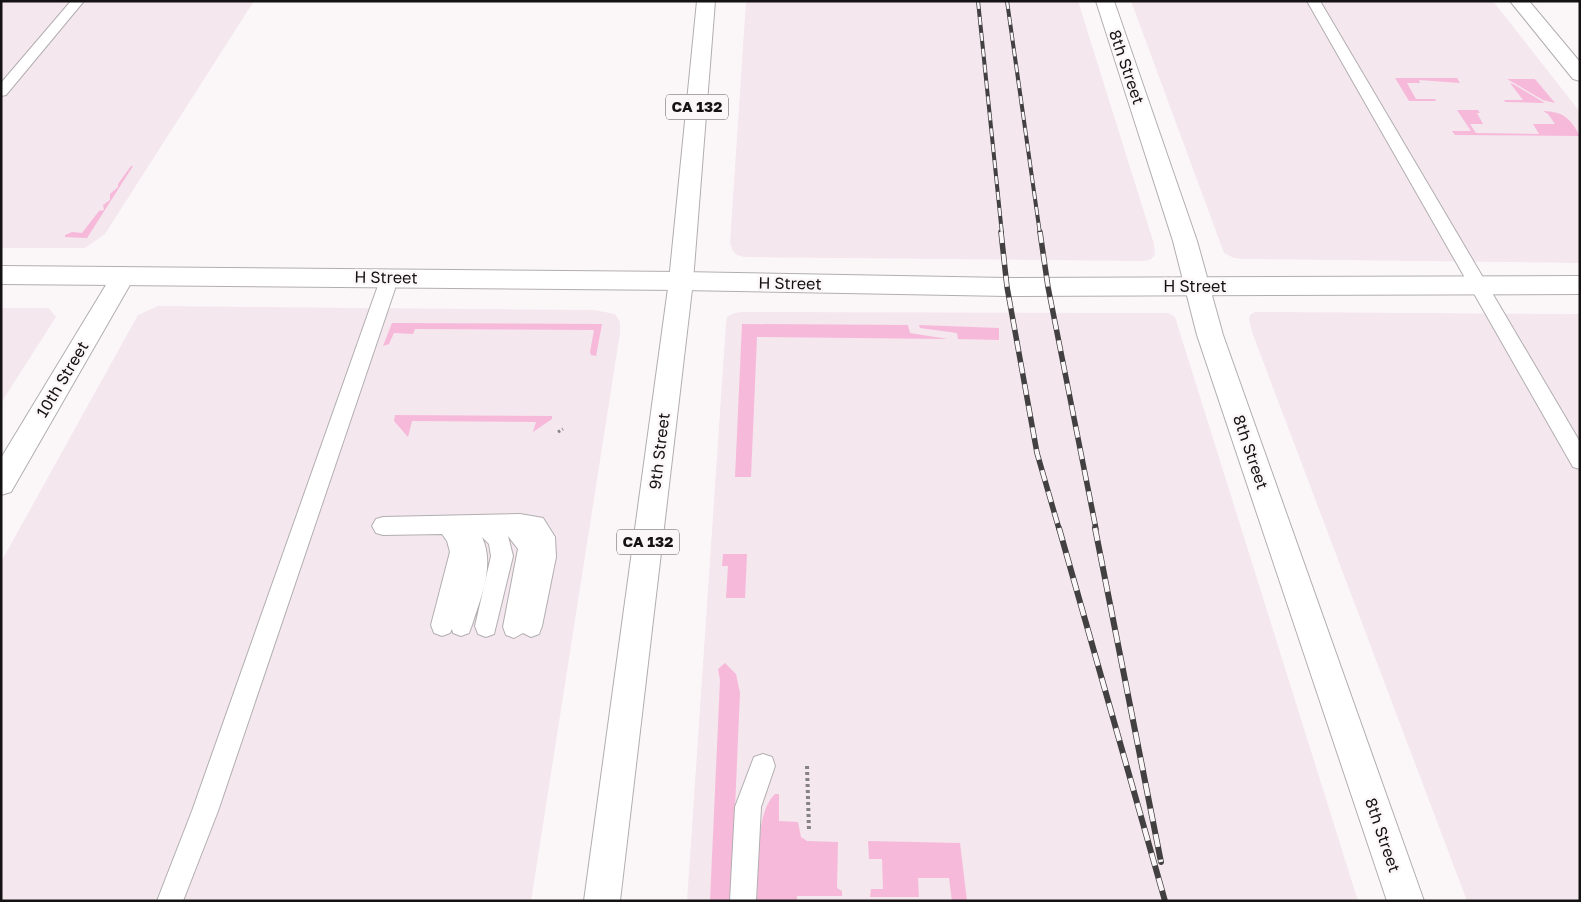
<svg xmlns="http://www.w3.org/2000/svg" width="1581" height="902" font-family="'Golos Text',sans-serif">
	<style>
		.built { fill: #f4e7ee }
		.green { fill: #f7b9da }
		.lines { fill: none; stroke-linecap: round; stroke-linejoin: round }
		.lane-casing { stroke: #b2aeb0; stroke-width: 2 }
		.street-casing { stroke: #b2aeb0; stroke-width: 2 }
		.secondary-casing { stroke: #b2aeb0; stroke-width: 2 }
		.primary-casing { stroke: #b2aeb0; stroke-width: 2 }
		.path-far1 { stroke: #858284; stroke-width: 3; stroke-dasharray: 2.5 2.5; stroke-linecap: butt }
		.path { stroke: #858284; stroke-width: 4; stroke-dasharray: 3 3; stroke-linecap: butt }
		.lane { fill: #fff; fill-rule: evenodd }
		.street { fill: #fff; fill-rule: evenodd }
		.secondary { fill: #fff; fill-rule: evenodd }
		.primary { fill: #fff; fill-rule: evenodd }
		.rail-far2-casing { stroke: #424041; stroke-width: 4 }
		.rail-far1-casing { stroke: #424041; stroke-width: 5.5 }
		.rail-casing { stroke: #424041; stroke-width: 6 }
		.rail-far2 { stroke: #fbf7f9; stroke-width: 2.5; stroke-dasharray: 8; stroke-linecap: butt }
		.rail-far1 { stroke: #fbf7f9; stroke-width: 4; stroke-dasharray: 11; stroke-linecap: butt }
		.rail { stroke: #fbf7f9; stroke-width: 4.5; stroke-dasharray: 13; stroke-linecap: butt }
		.labels { text-anchor: middle; stroke-width: 5; stroke-linejoin: round; paint-order: stroke }
		.shield { fill: #fbf7f9; stroke: #595758; stroke-width: 1 }
		.shield-label { font-size: 15px; font-weight: bold; fill: #141213 }
		.street-label { font-size: 16px; fill: #141213; stroke: #fbf7f9 }
	</style>
	<rect width="100%" height="100%" fill="#fbf7f9"/>
	<path class="built" d="M 1,1 L 254,1 L 105,234 L 85,248 L 1,248 Z
		M 746,1 L 1078,1 L 1154,244 L 1155,255 L 1150,260 L 1142,261 L 744,257 L 737,255 L 733,251 L 730,243 Z
		M 1131,1 L 1493,1 L 1580,112 L 1580,263 L 1245,259 L 1234,258 L 1224,253 Z
		M 158,306 L 594,310 L 615,314 L 620,322 L 620,333 L 531,901 L 1,901 L 1,562 L 138,315 Z
		M 1,308 L 49,308 L 56,317 L 1,403 Z
		M 743,312 L 1168,313 L 1175,317 L 1358,901 L 687,901 L 726,323 L 727,317 L 734,313 Z
		M 1255,312 L 1580,314 L 1580,901 L 1467,901 L 1252,332 L 1249,319 L 1250,315 Z"/>
	<path class="green" d="M 1395,78 L 1457,78 L 1460,83 L 1419,80 L 1420,83 L 1407,83 L 1416,99 L 1435,99 L 1436,101 L 1409,101 Z
		M 1507,79 L 1535,79 L 1555,103 L 1543,100 Z
		M 1510,83 L 1513,84 L 1545,103 L 1505,102 L 1504,100 L 1523,100 Z
		M 1457,110 L 1478,110 L 1480,113 L 1477,113 L 1483,124 L 1470,124 L 1476,133 L 1539,134 L 1533,124 L 1555,124 L 1548,114 L 1543,111 C 1564,112 1570,118 1580,136 L 1455,135 L 1452,131 L 1471,131 Z
		M 131,166 L 133,166 L 87,238 L 65,237 L 65,235 L 72,232 L 82,233 L 99,211 L 104,210 L 103,205 L 110,200 L 110,194 L 118,187 L 118,184 Z
		M 392,323 L 602,324 L 596,356 L 591,355 L 590,352 L 594,330 L 415,329 L 413,334 L 394,333 L 389,344 L 383,346 Z
		M 742,324 L 908,325 L 910,333 L 948,339 L 757,337 L 751,477 L 735,477 Z
		M 919,325 L 999,328 L 999,340 L 958,339 L 957,333 L 920,328 Z
		M 395,415 L 552,416 L 552,419 L 533,432 L 536,422 L 412,421 L 408,437 L 394,421 Z
		M 723,554 L 747,554 L 745,598 L 726,598 L 728,566 L 722,566 Z
		M 725,663 L 736,674 L 740,693 L 731,901 L 710,901 L 720,680 L 718,669 Z
		M 775,794 L 779,794 L 779,821 L 798,822 L 801,837 L 807,841 L 838,842 L 837,888 L 842,891 L 842,896 L 797,896 L 797,901 L 757,901 C 759,872 754,814 775,794 Z
		M 868,841 L 960,843 L 967,901 L 952,901 L 949,878 L 918,878 L 919,897 L 870,897 L 871,889 L 883,889 L 882,859 L 869,859 Z"/>
	<g class="lines">
		<defs>
			<path id="lane" d="M 71,1 L 84,1 L 6,95 L 1,96 L 1,83 Z
				M 1307,1 L 1320,1 L 1580,442 L 1580,469 L 1573,467 Z
				M 390,271 L 396,273 L 399,277 L 218,811 L 183,901 L 157,901 L 192,811 L 381,277 L 384,273 Z
				M 520,514 L 543,518 L 555,537 L 556,557 L 542,626 L 539,634 L 531,637 L 523,633 L 514,638 L 506,635 L 503,627 L 518,549 L 508,536 L 513,556 L 494,634 L 486,637 L 478,634 L 475,626 L 491,556 L 489,544 L 482,537 C 495,565 481,597 472,625 L 469,633 L 461,636 L 453,633 L 452,629 L 450,633 L 442,636 L 434,633 L 431,625 L 450,552 L 447,541 L 442,534 L 383,535 L 376,533 L 372,526 L 376,519 L 383,517 Z
				M 763,754 L 772,757 L 775,766 L 761,807 L 756,901 L 730,901 L 735,807 L 754,757 Z"/>
			<path id="street" d="M 1096,1 L 1114,1 L 1197,241 L 1223,335 L 1424,901 L 1387,901 L 1197,335 L 1173,241 Z
				M 123,267 L 131,270 L 135,276 L 11,492 L 1,495 L 1,458 L 115,270 Z"/>
			<path id="secondary" d="M 1510,1 L 1529,1 L 1580,62 L 1580,81 L 1573,79 Z
				M 1,266 L 681,272 L 1007,278 L 1580,276 L 1580,294 L 1007,296 L 681,290 L 1,284 Z"/>
			<path id="primary" d="M 697,1 L 715,1 L 693,281 L 620,901 L 584,901 L 669,281 Z"/>
		</defs>
		<use href="#lane" class="lane-casing"/>
		<use href="#street" class="street-casing"/>
		<use href="#secondary" class="secondary-casing"/>
		<use href="#primary" class="primary-casing"/>
		<path class="path-far1" d="M 558,432 L 563,429"/>
		<path class="path" d="M 807,766 L 809,831"/>
		<use href="#lane" class="lane"/>
		<use href="#street" class="street"/>
		<use href="#secondary" class="secondary"/>
		<use href="#primary" class="primary"/>
		<defs>
			<path id="rail-far2" d="M 978,1 L 1002,234
				M 1007,1 L 1040,234"/>
			<path id="rail-far1" d="M 1001,232 L 1007,287 L 1037,453 L 1059,529
				M 1040,232 L 1048,287 L 1096,529"/>
			<path id="rail" d="M 1059,528 L 1165,901
				M 1095,528 L 1161,862"/>
		</defs>
		<use href="#rail-far2" class="rail-far2-casing"/>
		<use href="#rail-far1" class="rail-far1-casing"/>
		<use href="#rail" class="rail-casing"/>
		<use href="#rail-far2" class="rail-far2"/>
		<use href="#rail-far1" class="rail-far1"/>
		<use href="#rail" class="rail"/>
	</g>
	<g class="labels">
		<g class="shield">
			<rect x="666" y="94.5" width="62" height="25" rx="4"/>
			<rect x="617" y="529.5" width="62" height="25" rx="4"/>
		</g>
		<g class="shield-label">
			<text x="697" y="112">CA 132</text>
			<text x="648" y="547">CA 132</text>
		</g>
		<g class="street-label">
			<text transform="translate(1127 67) rotate(71)" y="6">8th Street</text>
			<text transform="translate(386 277) rotate(1)" y="6">H Street</text>
			<text transform="translate(790 283) rotate(1)" y="6">H Street</text>
			<text x="1195" y="292">H Street</text>
			<text transform="translate(62 379) rotate(-59)" y="6">10th Street</text>
			<text transform="translate(659 451) rotate(-83)" y="6">9th Street</text>
			<text transform="translate(1251 452) rotate(71)" y="6">8th Street</text>
			<text transform="translate(1383 835) rotate(71)" y="6">8th Street</text>
		</g>
	</g>
	<rect width="1581" height="902" fill="none" stroke="#141213" stroke-width="5"/>
</svg>
